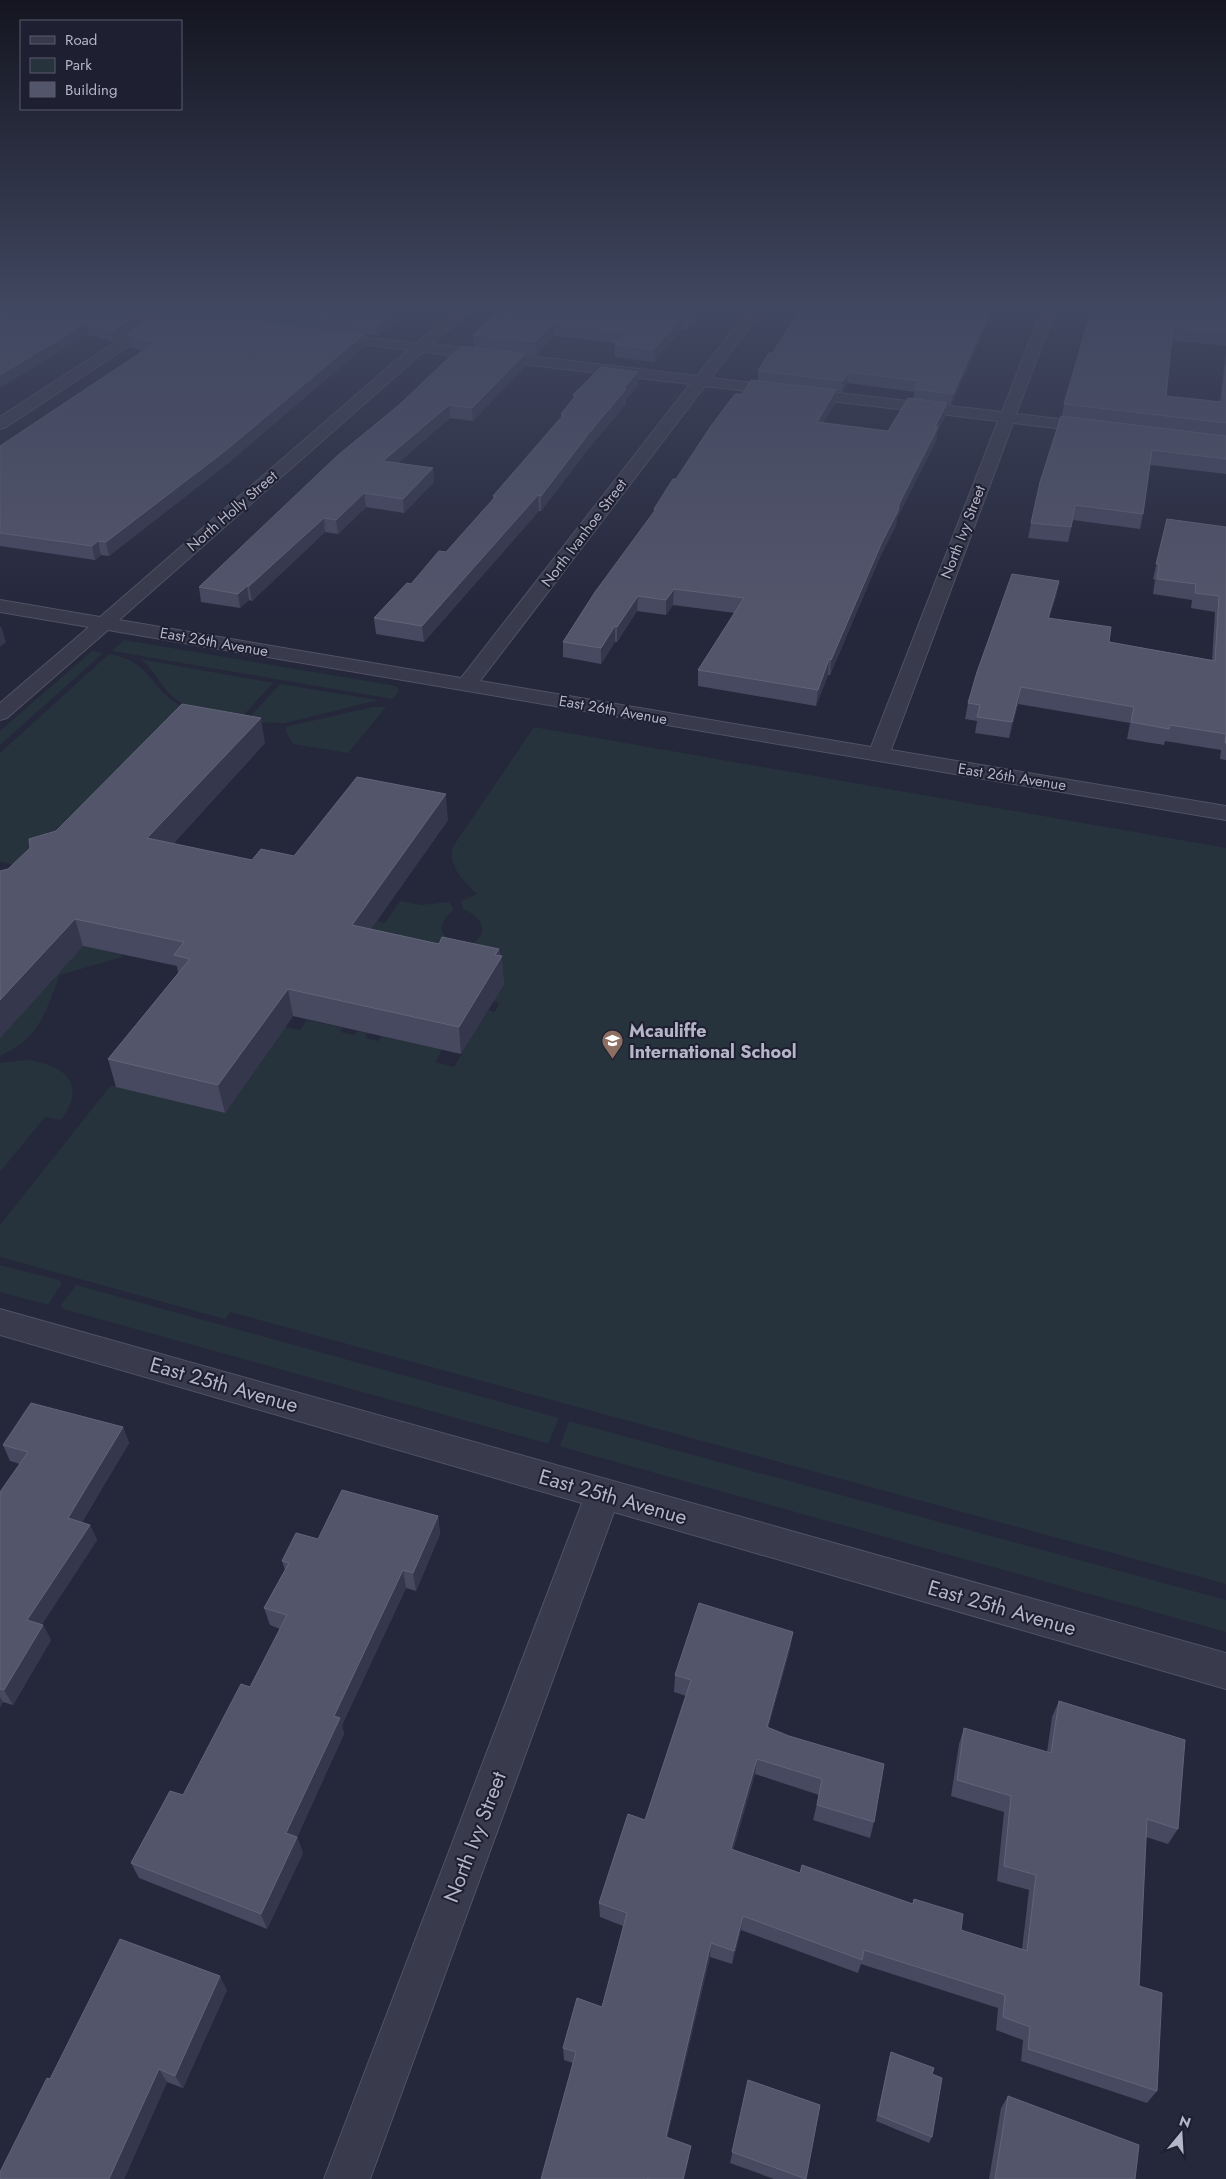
<svg xmlns="http://www.w3.org/2000/svg" width="1226" height="2179" font-family="Jost,sans-serif">
	<style>
		.green { fill: #27333c }
		.lines { fill: none; stroke-linecap: round; stroke-linejoin: round }
		.minor-casing { stroke: #515263; stroke-width: 2 }
		.minor { fill: #393a4b; fill-rule: evenodd }
		.wall { fill: #474960; fill-rule: evenodd }
		.shaded-wall { fill: #35374c }
		.building { fill: #53556b; stroke: #626479 }
		.labels { text-anchor: middle; stroke-width: 4; stroke-linejoin: round; paint-order: stroke }
		.far-street-label { font-size: 15px; fill: #b4b5c6; stroke: #1e1f30 }
		.poi-label { font-size: 18px; font-weight: bold; fill: #b4b5c6; stroke: #1e1f30; text-anchor: start }
		.near-street-label { font-size: 21px; fill: #b4b5c6; stroke: #1e1f30 }
	</style>
	<rect width="100%" height="100%" fill="#25273b"/>
	<path class="green" d="M 124,640 L 396,686 L 399,691 L 393,699 L 112,651 Z
		M 92,651 L 103,653 L 0,745 L 0,731 Z
		M 109,654 C 154,662 147,688 183,707 L 37,869 L 0,862 L 0,753 Z
		M 140,659 L 273,683 L 238,721 C 216,714 188,711 171,695 C 159,684 155,669 140,659 Z
		M 280,684 L 378,700 L 285,723 L 245,722 Z
		M 373,707 L 386,707 L 348,753 L 293,744 L 286,732 L 286,727 L 289,726 Z
		M 534,727 L 1226,848 L 1226,1584 L 230,1312 L 225,1319 L 0,1257 L 0,1225 L 111,1085 L 225,1113 L 285,1027 L 300,1030 L 307,1020 L 343,1028 L 340,1032 L 354,1035 L 357,1031 L 367,1033 L 365,1038 L 378,1041 L 382,1036 L 442,1050 L 435,1062 L 454,1067 L 488,1010 L 495,1012 L 499,1003 L 363,942 L 377,921 L 385,923 L 400,901 L 421,905 L 449,902 L 454,910 C 428,931 447,941 469,946 C 491,934 483,917 463,909 L 461,901 L 477,894 C 464,881 449,867 452,848 Z
		M 83,946 L 121,954 L 122,957 L 60,975 C 44,1014 41,1037 0,1056 L 0,1038 Z
		M 27,1060 C 64,1064 88,1084 61,1120 L 45,1117 L 0,1172 L 0,1063 Z
		M 0,1265 L 59,1280 L 62,1283 L 48,1305 L 0,1292 Z
		M 76,1285 L 559,1418 L 549,1442 L 546,1443 L 63,1309 L 61,1305 Z
		M 569,1421 L 1226,1600 L 1226,1632 L 562,1447 L 560,1445 Z"/>
	<g class="lines">
		<defs>
			<path id="minor" d="M 89,309 L 132,309 L 192,317 L 199,321 L 192,325 L 165,322 L 6,427 L 0,429 L 0,417 L 150,320 L 96,313 Z
				M 455,309 L 471,309 L 432,344 L 697,376 L 749,309 L 763,309 L 711,378 L 1002,412 L 1042,309 L 1056,309 L 1016,414 L 1095,423 L 1103,428 L 1095,433 L 1013,423 L 891,750 L 1226,806 L 1226,820 L 108,630 L 7,718 L 0,720 L 0,703 L 89,627 L 0,612 L 0,600 L 100,617 L 408,350 L 326,340 L 321,339 L 319,336 L 321,333 L 417,343 ZM 423,352 L 690,384 L 461,678 L 119,620 ZM 705,386 L 998,421 L 871,747 L 480,681 Z
				M 0,1309 L 1226,1653 L 1226,1689 L 614,1512 L 370,2179 L 324,2179 L 582,1503 L 0,1335 Z"/>
		</defs>
		<use href="#minor" class="minor-casing"/>
		<use href="#minor" class="minor"/>
	</g>
	<path class="wall" d="M 0,309 L 145,321 L 113,342 Z
		M 149,309 L 165,309 L 160,311 Z
		M 173,309 L 411,309 L 378,336 L 176,312 Z
		M 501,309 L 703,309 L 688,330 L 683,329 L 654,362 L 615,357 L 615,344 L 616,343 L 554,336 L 536,355 L 525,354 L 525,366 L 473,421 L 450,418 L 398,463 L 433,468 L 434,482 L 404,513 L 366,507 L 338,534 L 325,532 L 252,601 L 249,600 L 240,608 L 201,602 L 199,587 L 474,348 L 473,335 Z
		M 994,309 L 951,405 L 947,404 L 945,417 L 937,432 L 936,441 L 897,518 L 896,525 L 880,557 L 830,675 L 828,675 L 816,706 L 698,686 L 698,670 L 735,613 L 673,605 L 666,615 L 637,611 L 617,642 L 615,642 L 601,664 L 563,657 L 563,642 L 654,512 L 654,509 L 742,394 L 758,381 L 758,371 L 773,353 ZM 847,383 L 914,392 L 913,399 L 888,431 L 823,423 L 835,403 L 836,391 L 842,392 Z
		M 1226,309 L 1226,346 L 1172,340 L 1166,396 L 1220,402 L 1226,350 L 1226,474 L 1150,465 L 1143,514 L 1140,529 L 1073,520 L 1068,542 L 1028,538 L 1031,523 L 1062,416 L 1064,404 L 1096,312 Z
		M 127,334 L 363,335 L 364,347 L 227,464 L 109,556 L 101,555 L 95,560 L 0,546 L 0,446 L 143,351 L 130,347 Z
		M 638,372 L 638,386 L 626,399 L 626,404 L 589,448 L 541,511 L 539,511 L 424,642 L 376,634 L 374,618 L 446,552 L 493,499 L 493,496 L 561,418 L 561,414 L 574,398 L 573,395 Z
		M 1167,519 L 1226,527 L 1226,760 L 1220,759 L 1221,750 L 1165,741 L 1164,745 L 1127,739 L 1130,723 L 1018,704 L 1009,738 L 975,733 L 977,721 L 965,719 L 968,703 L 1059,581 L 1056,596 L 1049,618 L 1109,642 L 1212,660 L 1215,612 L 1191,608 L 1192,600 L 1153,594 L 1155,580 L 1153,579 Z
		M 265,743 L 173,844 L 252,860 L 294,856 L 448,820 L 371,929 L 439,944 L 499,949 L 504,984 L 461,1054 L 293,1016 L 225,1113 L 116,1087 L 108,1059 L 178,973 L 177,966 L 83,946 L 0,1038 L 0,871 L 8,869 L 56,831 Z
		M 123,1427 L 129,1443 L 82,1522 L 90,1525 L 97,1540 L 42,1624 L 43,1625 L 51,1640 L 13,1705 L 3,1702 L 0,1707 L 0,1492 L 20,1464 L 10,1461 L 3,1445 Z
		M 438,1516 L 440,1534 L 416,1591 L 406,1588 L 342,1725 L 344,1734 L 297,1837 L 303,1853 L 267,1929 L 139,1878 L 131,1863 L 183,1795 L 250,1687 L 280,1629 L 270,1625 L 264,1608 L 285,1570 L 282,1561 L 318,1539 Z
		M 793,1632 L 790,1649 L 768,1728 L 874,1822 L 870,1838 L 813,1820 L 819,1795 L 755,1774 L 733,1850 L 800,1873 L 912,1904 L 914,1899 L 961,1930 L 1022,1949 L 1029,1890 L 997,1881 L 1004,1812 L 951,1796 L 959,1744 L 964,1728 L 1047,1752 L 1052,1717 L 1059,1701 L 1178,1829 L 1168,1844 L 1146,1837 L 1139,1986 L 1157,2091 L 1147,2103 L 1021,2061 L 1023,2040 L 996,2030 L 998,2008 L 861,1964 L 858,1973 L 741,1930 L 732,1964 L 710,1957 L 667,2138 L 689,2157 L 684,2179 L 541,2179 L 573,2063 L 564,2060 L 563,2048 L 602,2007 L 623,1926 L 600,1917 L 599,1903 L 645,1820 L 686,1696 L 674,1692 L 675,1675 Z
		M 227,1990 L 183,2088 L 167,2082 L 124,2179 L 0,2179 L 50,2079 Z
		M 891,2052 L 932,2074 L 932,2137 L 929,2143 L 876,2121 L 889,2059 Z
		M 748,2080 L 820,2105 L 806,2179 L 774,2179 L 730,2163 Z
		M 1008,2096 L 1135,2179 L 989,2179 L 1001,2108 Z"/>
	<path class="shaded-wall" d="M 397,309 L 411,309 L 378,336 L 377,326 Z
		M 694,309 L 703,309 L 688,330 L 688,317 Z
		M 991,309 L 994,309 L 951,405 L 953,394 Z
		M 143,310 L 145,321 L 113,342 L 111,331 Z
		M 683,317 L 683,329 L 654,362 L 654,349 Z
		M 86,323 L 88,334 L 0,388 L 0,375 Z
		M 554,323 L 554,336 L 536,355 L 535,342 Z
		M 363,335 L 364,347 L 227,464 L 109,556 L 106,542 Z
		M 525,354 L 525,366 L 473,421 L 472,408 Z
		M 638,372 L 638,386 L 626,399 L 626,404 L 589,448 L 541,511 L 541,496 L 623,389 Z
		M 848,372 L 847,383 L 842,392 L 843,381 Z
		M 836,390 L 835,403 L 815,435 L 817,422 Z
		M 947,403 L 945,417 L 937,432 L 936,441 L 897,518 L 899,504 L 935,427 Z
		M 449,405 L 450,418 L 384,475 L 383,461 Z
		M 433,468 L 434,482 L 404,513 L 403,499 Z
		M 364,493 L 366,507 L 338,534 L 336,520 Z
		M 538,495 L 539,511 L 424,642 L 422,626 Z
		M 898,511 L 896,525 L 880,557 L 830,675 L 831,660 L 882,542 Z
		M 324,518 L 325,532 L 252,601 L 249,586 Z
		M 98,541 L 101,555 L 95,560 L 92,546 Z
		M 1059,581 L 1056,596 L 1045,634 L 1048,618 Z
		M 247,586 L 249,600 L 240,608 L 238,594 Z
		M 674,589 L 673,605 L 666,615 L 666,600 Z
		M 638,596 L 637,611 L 617,642 L 617,627 Z
		M 1,626 L 6,642 L 0,647 L 0,627 Z
		M 615,626 L 615,642 L 601,664 L 601,648 Z
		M 829,659 L 828,675 L 816,706 L 818,690 Z
		M 1021,687 L 1018,704 L 1009,738 L 1012,722 Z
		M 261,718 L 265,743 L 154,865 L 147,838 Z
		M 446,794 L 448,820 L 355,952 L 352,925 Z
		M 75,919 L 83,946 L 0,1038 L 0,1000 Z
		M 499,949 L 499,961 L 502,956 L 504,984 L 461,1054 L 459,1027 Z
		M 288,989 L 293,1016 L 225,1113 L 218,1085 Z
		M 123,1427 L 129,1443 L 75,1533 L 68,1518 Z
		M 438,1516 L 440,1534 L 416,1591 L 413,1573 Z
		M 90,1525 L 97,1540 L 35,1635 L 27,1620 Z
		M 403,1570 L 406,1588 L 342,1725 L 344,1734 L 292,1849 L 286,1833 L 334,1716 Z
		M 43,1625 L 51,1640 L 13,1705 L 4,1690 Z
		M 793,1632 L 790,1649 L 764,1743 L 767,1727 Z
		M 0,1697 L 3,1702 L 0,1707 Z
		M 757,1759 L 755,1774 L 729,1864 L 731,1849 Z
		M 297,1837 L 303,1853 L 267,1929 L 261,1914 Z
		M 743,1916 L 741,1930 L 732,1964 L 734,1951 Z
		M 711,1943 L 710,1957 L 665,2148 L 666,2137 Z
		M 220,1976 L 227,1990 L 183,2088 L 175,2076 Z
		M 159,2069 L 167,2082 L 124,2179 L 109,2179 Z
		M 691,2146 L 689,2157 L 684,2179 L 683,2179 Z"/>
	<path class="building" d="M 0,309 L 135,309 L 143,310 L 111,331 L 86,323 L 0,375 Z
		M 241,309 L 397,309 L 377,326 Z
		M 501,309 L 694,309 L 688,317 L 683,317 L 654,349 L 615,344 L 626,332 L 554,323 L 535,342 L 473,335 Z
		M 799,309 L 991,309 L 953,394 L 914,389 L 919,381 L 848,372 L 843,381 L 758,371 L 769,353 L 773,353 Z
		M 1097,309 L 1226,309 L 1226,333 L 1173,327 L 1166,396 L 1222,402 L 1226,365 L 1226,423 L 1064,404 L 1091,312 L 1096,312 Z
		M 163,311 L 363,335 L 225,451 L 106,542 L 98,541 L 92,546 L 0,533 L 0,446 L 155,343 L 127,334 Z
		M 461,346 L 525,354 L 472,408 L 449,405 L 383,461 L 433,468 L 403,499 L 364,493 L 336,520 L 324,518 L 249,586 L 247,586 L 238,594 L 199,587 L 338,455 L 399,405 Z
		M 601,367 L 638,372 L 623,389 L 626,389 L 589,433 L 541,496 L 538,495 L 422,626 L 374,618 L 407,583 L 411,584 L 439,551 L 446,552 L 496,496 L 493,496 L 564,414 L 561,414 L 576,395 L 573,395 Z
		M 751,380 L 836,390 L 817,422 L 888,431 L 908,398 L 947,403 L 935,427 L 938,427 L 899,504 L 898,511 L 882,542 L 831,660 L 829,659 L 818,690 L 698,670 L 744,598 L 674,589 L 666,600 L 638,596 L 617,627 L 615,626 L 601,648 L 563,642 L 595,592 L 656,509 L 654,509 L 673,479 L 676,479 L 711,426 L 735,394 L 742,394 Z
		M 1061,416 L 1226,436 L 1226,459 L 1152,450 L 1143,514 L 1075,505 L 1071,527 L 1031,523 L 1040,482 Z
		M 1167,519 L 1226,527 L 1226,743 L 1225,743 L 1226,734 L 1170,725 L 1169,729 L 1131,722 L 1134,707 L 1021,687 L 1012,722 L 977,717 L 980,705 L 968,703 L 977,672 L 1012,574 L 1059,581 L 1048,618 L 1111,627 L 1109,642 L 1215,661 L 1219,596 L 1195,593 L 1196,584 L 1157,579 L 1159,564 L 1156,564 Z
		M 182,704 L 261,718 L 147,838 L 252,860 L 261,849 L 294,856 L 357,777 L 446,794 L 352,925 L 439,944 L 442,937 L 499,949 L 495,955 L 502,956 L 459,1027 L 288,989 L 218,1085 L 108,1059 L 190,959 L 174,955 L 184,942 L 75,919 L 0,1000 L 0,871 L 8,869 L 30,848 L 29,839 L 56,831 Z
		M 31,1403 L 123,1427 L 68,1518 L 90,1525 L 27,1620 L 43,1625 L 4,1690 L 0,1689 L 0,1492 L 28,1452 L 3,1445 Z
		M 342,1490 L 438,1516 L 413,1573 L 403,1570 L 334,1716 L 340,1718 L 286,1833 L 297,1837 L 261,1914 L 131,1863 L 170,1791 L 183,1795 L 241,1684 L 250,1687 L 287,1615 L 264,1608 L 289,1563 L 282,1561 L 296,1533 L 318,1539 Z
		M 699,1603 L 793,1632 L 767,1727 L 789,1736 L 884,1764 L 874,1822 L 817,1805 L 822,1779 L 757,1759 L 731,1849 L 800,1873 L 802,1865 L 913,1904 L 914,1899 L 963,1914 L 961,1930 L 1027,1951 L 1036,1875 L 1004,1866 L 1011,1796 L 957,1780 L 964,1728 L 1051,1753 L 1059,1701 L 1185,1740 L 1178,1829 L 1147,1819 L 1139,1986 L 1162,1993 L 1157,2091 L 1028,2049 L 1030,2027 L 1003,2017 L 1005,1995 L 864,1950 L 862,1960 L 743,1916 L 734,1951 L 711,1943 L 666,2137 L 691,2146 L 683,2179 L 650,2179 L 648,2178 L 647,2179 L 541,2179 L 576,2052 L 563,2048 L 577,1998 L 602,2007 L 627,1913 L 599,1903 L 628,1814 L 645,1820 L 691,1680 L 675,1675 Z
		M 120,1939 L 220,1976 L 175,2076 L 159,2069 L 109,2179 L 0,2179 L 0,2172 L 47,2078 L 50,2079 Z
		M 891,2052 L 934,2068 L 932,2074 L 942,2078 L 932,2137 L 878,2115 Z
		M 748,2080 L 820,2105 L 806,2179 L 732,2152 Z
		M 1008,2096 L 1139,2145 L 1135,2179 L 995,2179 Z"/>
	<linearGradient id="sky" x2="0" y2="1"><stop stop-color="#141520"/><stop offset="0.5" stop-color="#404760"/><stop offset="1" stop-color="#404760" stop-opacity="0"/></linearGradient>
	<rect width="1226" height="614" fill="url(#sky)"/>
	<defs>
		<symbol id="school-pin" viewBox="-11 -11 22 30"><path d="M0 17L-7.5 6A9.5 9.5 0 1 1 7.5 6Z" fill="#8d6e63" stroke="#1e1f30"/><path d="M0-5L7-2L0 1L-7-2ZM-4 1L0 2.5L4 1V4Q0 6-4 4Z" fill="#fff"/></symbol>
	</defs>
	<g fill-rule="evenodd">
		<use href="#school-pin" x="600" y="1028" width="25" height="34"/>
	</g>
	<g class="labels">
		<g class="far-street-label">
			<text transform="translate(232 511) rotate(-41)" y="5">North Holly Street</text>
			<text transform="translate(963 532) rotate(-69)" y="5">North Ivy Street</text>
			<text transform="translate(584 533) rotate(-53)" y="5">North Ivanhoe Street</text>
			<text transform="translate(214 642) rotate(10)" y="5">East 26th Avenue</text>
			<text transform="translate(613 710) rotate(10)" y="5">East 26th Avenue</text>
			<text transform="translate(1012 777) rotate(9)" y="5">East 26th Avenue</text>
		</g>
		<g class="poi-label">
			<text x="629" y="1037">Mcauliffe<tspan x="629" dy="21">International School</tspan></text>
		</g>
		<g class="near-street-label">
			<text transform="translate(224 1385) rotate(16)" y="7">East 25th Avenue</text>
			<text transform="translate(613 1497) rotate(16)" y="7">East 25th Avenue</text>
			<text transform="translate(1002 1608) rotate(16)" y="7">East 25th Avenue</text>
			<text transform="translate(475 1837) rotate(-69)" y="7">North Ivy Street</text>
		</g>
	</g>
	<rect x="20" y="20" width="162" height="90" fill="#1e1f30" stroke="#5a5b6c"/>
	<rect x="30" y="36" width="25" height="8" fill="#393a4b" stroke="#5a5b6c"/>
	<text x="65" y="45" font-size="15" fill="#b4b5c6">Road</text>
	<rect x="30" y="58" width="25" height="15" fill="#27333c" stroke="#5a5b6c"/>
	<text x="65" y="70" font-size="15" fill="#b4b5c6">Park</text>
	<rect x="30" y="82" width="25" height="15" fill="#53556b" stroke="#5a5b6c"/>
	<text x="65" y="95" font-size="15" fill="#b4b5c6">Building</text>
	<g transform="translate(1181 2134) rotate(18)" stroke="#1e1f30" stroke-width="4" paint-order="stroke">
	<path d="M0-4L9 19L0 12L-9 19Z" fill="#b4b5c6"/>
	<text y="-8" font-size="14" font-weight="bold" text-anchor="middle" fill="#b4b5c6">N</text>
	</g>
</svg>
